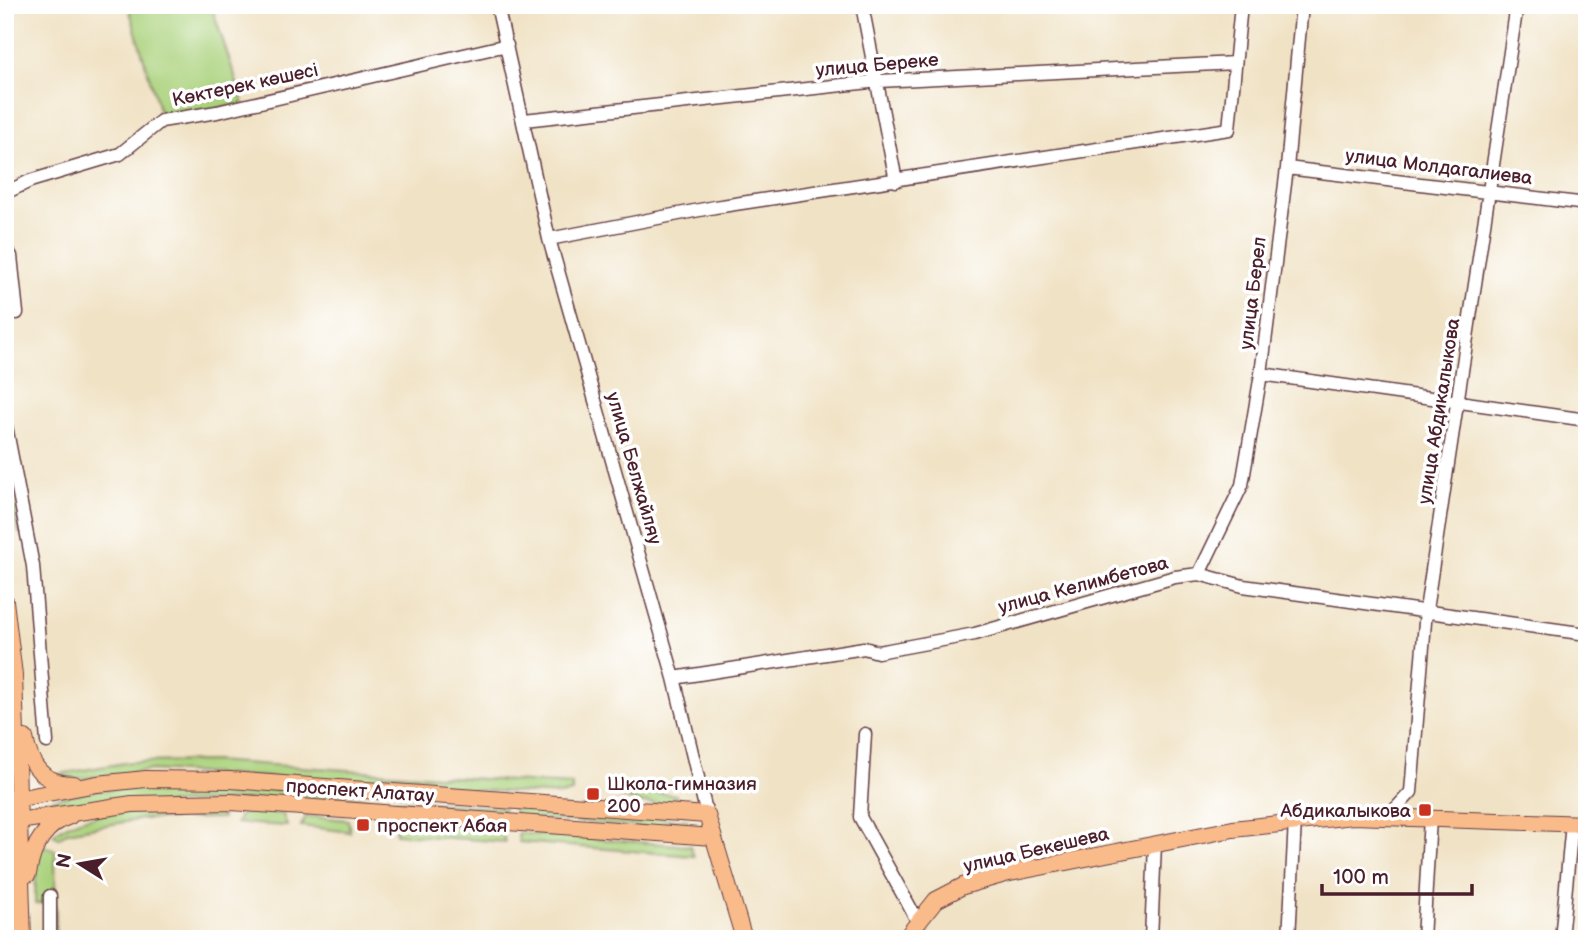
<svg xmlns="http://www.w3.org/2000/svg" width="1592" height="944" font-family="'Balsamiq Sans',sans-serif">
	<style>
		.green { fill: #aad27c; stroke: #7a7854; stroke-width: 2 }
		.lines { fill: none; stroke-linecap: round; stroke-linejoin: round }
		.minor-casing { stroke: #633c42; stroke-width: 15 }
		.major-casing { stroke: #633c42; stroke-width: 18 }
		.minor { stroke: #fff; stroke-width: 12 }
		.major { stroke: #fabb8b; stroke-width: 16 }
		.poi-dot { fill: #c8321e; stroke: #fff; stroke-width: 2.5 }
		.labels { text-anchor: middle; stroke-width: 7; stroke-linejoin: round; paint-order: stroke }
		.street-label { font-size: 19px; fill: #4a1f2b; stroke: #fff }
		.poi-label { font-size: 19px; fill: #4a1f2b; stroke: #fff; text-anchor: start }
	</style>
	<rect width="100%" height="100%" fill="#fff"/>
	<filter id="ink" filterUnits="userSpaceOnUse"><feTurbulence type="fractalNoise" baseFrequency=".0143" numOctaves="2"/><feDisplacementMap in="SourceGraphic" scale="14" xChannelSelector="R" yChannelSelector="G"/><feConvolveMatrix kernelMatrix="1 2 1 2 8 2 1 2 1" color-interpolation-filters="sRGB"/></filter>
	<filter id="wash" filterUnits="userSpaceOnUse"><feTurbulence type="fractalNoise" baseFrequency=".00686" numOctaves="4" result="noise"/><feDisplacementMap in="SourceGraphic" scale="28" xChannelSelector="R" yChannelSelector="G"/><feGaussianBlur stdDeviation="1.57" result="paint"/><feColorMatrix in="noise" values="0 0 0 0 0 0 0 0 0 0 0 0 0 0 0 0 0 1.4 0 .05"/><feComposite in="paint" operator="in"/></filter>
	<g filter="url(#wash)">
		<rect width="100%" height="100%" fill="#f0e2c4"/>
		<path class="green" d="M 128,5 L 211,5 L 244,104 L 161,117 Z
			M 5,450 L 21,532 L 19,533 L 5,480 Z
			M 5,672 L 12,793 L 5,796 Z
			M 213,761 L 572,785 L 572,792 L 561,795 L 151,770 L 76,779 L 54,775 L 130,762 Z
			M 175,785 L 287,790 L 288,797 L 31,811 L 34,802 L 98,790 Z
			M 620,789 L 676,795 L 677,805 L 641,803 L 620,797 Z
			M 299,793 L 504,808 L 500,815 L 299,799 Z
			M 513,808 L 687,820 L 691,831 L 517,817 Z
			M 210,810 L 219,812 L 222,818 L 142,819 L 67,832 L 59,838 L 53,835 C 84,805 167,811 210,810 Z
			M 254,810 L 283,814 L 287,826 L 236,823 L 241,814 Z
			M 306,816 L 348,820 L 350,832 L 301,826 Z
			M 415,820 L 492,828 L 502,831 L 505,842 L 396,834 L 395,829 Z
			M 10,828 L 13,832 L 14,939 L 5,939 L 5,829 Z
			M 518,833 L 690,846 L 694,856 L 519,842 Z
			M 43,846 L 55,850 L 56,939 L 52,895 L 43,895 L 43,903 L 35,904 L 36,859 Z"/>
	</g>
	<g filter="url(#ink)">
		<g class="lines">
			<defs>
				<path id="minor" d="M 497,5 L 549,239 L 674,678 L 707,815
					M 862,5 L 896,181
					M 524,120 L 879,81 L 1235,63
					M 1287,168 L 1587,204
					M 5,193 L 30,181 L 120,154 L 161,121 L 217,112 L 507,45
					M 549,239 L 715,207 L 1229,129 L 1241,5
					M 5,248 L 11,256 L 17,313
					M 1261,374 L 1587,420
					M 5,421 L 33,566 L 47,742
					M 1199,574 L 1242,485 L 1261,374 L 1287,168 L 1302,5
					M 674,678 L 864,648 L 878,652 L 975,634 L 1175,577 L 1199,574 L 1243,586 L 1587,634
					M 865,734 L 860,817 L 917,920
					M 1389,816 L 1411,792 L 1426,610 L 1517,5
					M 50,896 L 50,939
					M 1151,939 L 1155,844
					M 1289,939 L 1295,820
					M 1423,939 L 1430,818
					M 1561,939 L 1572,823"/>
				<path id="major" d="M 5,601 L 14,675 L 23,939
					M 25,738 C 30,766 43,784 74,784
					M 5,801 L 97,784 L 146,779 L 230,780 L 707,815 L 744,939
					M 5,823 L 132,804 L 231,802 L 713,837
					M 28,874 C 32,848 43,825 70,816
					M 905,939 L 936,900 L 963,886 L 1005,874 L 1233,829 L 1353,816 L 1587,824"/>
			</defs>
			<use href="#minor" class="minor-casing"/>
			<use href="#major" class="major-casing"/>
			<use href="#minor" class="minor"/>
			<use href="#major" class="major"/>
		</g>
	</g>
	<g class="poi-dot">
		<rect x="586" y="787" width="14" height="14" rx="3.5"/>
		<rect x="1418" y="803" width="14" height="14" rx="3.5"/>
		<rect x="356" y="818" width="14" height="14" rx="3.5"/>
	</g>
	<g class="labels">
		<g class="street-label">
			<text transform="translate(877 64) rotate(-5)" y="7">улица Береке</text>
			<text transform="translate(245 84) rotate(-12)" y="7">Көктерек көшесі</text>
			<text transform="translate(1439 166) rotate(7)" y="7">улица Молдагалиева</text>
			<text transform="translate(1252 293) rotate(-83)" y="7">улица Берел</text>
			<text transform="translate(1438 411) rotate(-81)" y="7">улица Абдикалыкова</text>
			<text transform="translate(635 468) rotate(74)" y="7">улица Белжайляу</text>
			<text transform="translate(1083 584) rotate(-15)" y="7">улица Келимбетова</text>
			<text transform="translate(360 790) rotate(4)" y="7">проспект Алатау</text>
			<text transform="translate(1036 849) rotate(-13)" y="7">улица Бекешева</text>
		</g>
		<g class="poi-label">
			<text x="607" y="790">Школа-гимназия<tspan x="607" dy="22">200</tspan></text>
			<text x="1411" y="817" text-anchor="end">Абдикалыкова</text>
			<text x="377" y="832">проспект Абая</text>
		</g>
	</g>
	<rect width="1592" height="944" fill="none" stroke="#fff" stroke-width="28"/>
	<g transform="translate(80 864) rotate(281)" stroke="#ffffff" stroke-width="5" paint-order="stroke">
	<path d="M0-5L12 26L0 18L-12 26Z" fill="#4a1f2b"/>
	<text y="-10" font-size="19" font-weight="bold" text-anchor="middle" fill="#4a1f2b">N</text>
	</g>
	<path d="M1322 884v10h150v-10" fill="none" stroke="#4a1f2b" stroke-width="3.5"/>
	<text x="1333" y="884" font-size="21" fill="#4a1f2b" stroke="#ffffff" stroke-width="5" paint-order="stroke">100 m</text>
</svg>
